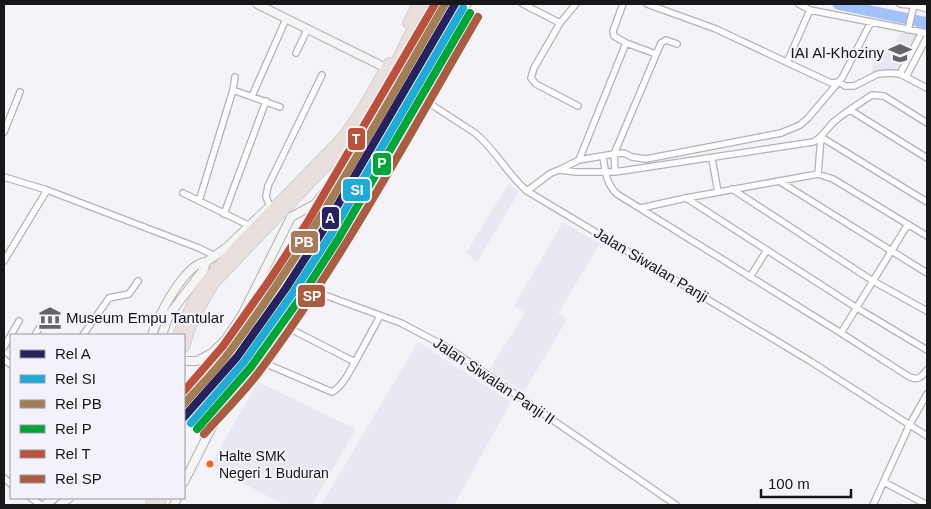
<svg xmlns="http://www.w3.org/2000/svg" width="931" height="509" font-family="Helvetica,sans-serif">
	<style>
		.built { fill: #e9e7f1 }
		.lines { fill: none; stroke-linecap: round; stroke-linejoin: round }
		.river { stroke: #a1c1fa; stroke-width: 11 }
		.street-casing { stroke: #b3b2b5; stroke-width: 8 }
		.secondary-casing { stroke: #b3b2b5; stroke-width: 10 }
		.highway-casing { stroke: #d1d1d2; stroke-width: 12 }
		.street { stroke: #fdfdfe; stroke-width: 5.5 }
		.secondary { stroke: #f7f4f4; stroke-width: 8 }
		.highway { stroke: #e9dfdd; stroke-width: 10 }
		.rail-1-casing { stroke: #f3f1f9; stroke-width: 11 }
		.rail-2-casing { stroke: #f3f1f9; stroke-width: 11 }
		.rail-3-casing { stroke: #f3f1f9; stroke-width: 11 }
		.rail-4-casing { stroke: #f3f1f9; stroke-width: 11 }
		.rail-5-casing { stroke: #f3f1f9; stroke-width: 11 }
		.rail-6-casing { stroke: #f3f1f9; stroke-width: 11 }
		.rail-1 { stroke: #26225e; stroke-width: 8 }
		.rail-2 { stroke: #20abd6; stroke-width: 8 }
		.rail-3 { stroke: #a27d56; stroke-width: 8 }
		.rail-4 { stroke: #00a53a; stroke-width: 8 }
		.rail-5 { stroke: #ba513d; stroke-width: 8 }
		.rail-6 { stroke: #a95d40; stroke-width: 8 }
		.bus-dot { fill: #f26522; stroke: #f3f1f9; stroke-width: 2 }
		.labels { text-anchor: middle; stroke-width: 4; stroke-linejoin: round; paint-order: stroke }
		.bus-label { font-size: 14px; fill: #171619; stroke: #f3f1f9; text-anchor: start }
		.poi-label { font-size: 15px; fill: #171619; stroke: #f3f1f9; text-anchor: end }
		.street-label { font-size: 15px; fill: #171619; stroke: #f3f1f9 }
		.line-badge { stroke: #f3f1f9; stroke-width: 2 }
		.badge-label { font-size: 14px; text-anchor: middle; font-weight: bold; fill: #fff }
	</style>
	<rect width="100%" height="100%" fill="#f4f3f7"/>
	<path class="built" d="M 901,33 L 925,36 L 906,73 L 899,70 L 890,70 L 871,73 L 877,53 L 889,53 Z
		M 509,183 L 519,192 L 477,262 L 466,253 Z
		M 563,222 L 600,244 L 558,313 L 567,319 L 524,392 L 489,370 L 525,313 L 514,306 Z
		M 418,342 L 511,402 L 454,505 L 321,505 Z
		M 258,382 L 356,429 L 312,505 L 285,505 L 210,466 Z"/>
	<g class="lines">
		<path class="river" d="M 838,4 L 927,23"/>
		<defs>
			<path id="street" d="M 523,4 L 560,23 L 576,4
				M 623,4 L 613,31 L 614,36 L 626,43 L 656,54
				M 647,4 L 716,29 L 831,83 L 839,82 L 845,86 L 854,86 L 878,74 L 891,73 L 900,74 L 927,88
				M 799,4 L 810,10 L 927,33
				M 900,4 L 909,5 L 915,4
				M 871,22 L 842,78 L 808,118 L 800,125 L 781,133 L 646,159 L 632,157 L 624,153 L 614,154 L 579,160 L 559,170 L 577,172 L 615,172 L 813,142 C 823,138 827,127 836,120 C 847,111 860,103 872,95 L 884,96 L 927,123
				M 560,23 L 534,68 L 531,78 L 536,84 L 578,106
				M 908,30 L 914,5 L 927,9
				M 296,53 L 307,30
				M 787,62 L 810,10
				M 900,74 L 922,32
				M 389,77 L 475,133 C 496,150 507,174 527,191 L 810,361 L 927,436
				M 906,77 L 927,37
				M 233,90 L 280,107
				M 252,96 L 286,19
				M 429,104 L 446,63 L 442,51 L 468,4
				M 850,110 L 927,158
				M 4,132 L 20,92
				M 821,137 L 927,202
				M 603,156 C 605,170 606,184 617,194 L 841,333 L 908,376 C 917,381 921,378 927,370
				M 712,159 L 718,192
				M 579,160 L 626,43
				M 615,172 L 614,154 L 661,43 L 666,40 L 677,44
				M 818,174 L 821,137
				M 4,177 L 47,190 L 199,248 L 215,256
				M 779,181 L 927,273
				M 732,189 L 873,281 L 927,311
				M 527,191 L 551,173 L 559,170
				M 183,193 L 248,225
				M 686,198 L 857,308 L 927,350
				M 199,201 L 233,90 L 235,77
				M 270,206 L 266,197 L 268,186 L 322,75
				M 641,208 L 686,198 L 818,174 L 833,179 L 927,236
				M 224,214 L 266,101
				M 4,261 L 47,190
				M 750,277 L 767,250
				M 297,285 L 401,323 L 450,349 L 676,505
				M 841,333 L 908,224
				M 35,335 L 48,314
				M 83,335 L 109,298 L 129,294 L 138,281
				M 4,347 L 19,321
				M 248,356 L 332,392 C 343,386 349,372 355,362 L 273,320
				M 4,359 L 11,365
				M 355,362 L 380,316
				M 4,478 L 11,484
				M 884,482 L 927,505
				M 31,498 L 41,505
				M 873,505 L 909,426 L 927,394"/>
			<path id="secondary" d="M 257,4 L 386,68
				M 152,335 C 157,317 186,262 206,262
				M 162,335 L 169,315 L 204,269 L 206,262 L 227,247 L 267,209
				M 184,361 L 197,361 L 212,353 L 226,339 L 242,315 L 291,217 L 315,204 L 341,171 L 360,131
				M 184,482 L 248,356 L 297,285 L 305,266 L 307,241 L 315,204
				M 45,505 L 54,498
				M 60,505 L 69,498
				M 174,505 L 177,498"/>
			<path id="highway" d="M 408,23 L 418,4
				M 178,335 L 196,296 L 207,280 L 239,244 L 343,137 L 362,110 L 389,63
				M 184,347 L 193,319 L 214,283 L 321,171 L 345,148 L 357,130 L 381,92 L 425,4
				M 151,505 L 153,498
				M 160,505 L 161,498"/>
		</defs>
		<use href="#street" class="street-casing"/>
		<use href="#secondary" class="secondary-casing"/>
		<use href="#highway" class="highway-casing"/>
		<use href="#street" class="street"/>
		<use href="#secondary" class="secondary"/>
		<use href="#highway" class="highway"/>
		<defs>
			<path id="rail-1" d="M 184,417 L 237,357 L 286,288 L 322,232 L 455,4"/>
			<path id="rail-2" d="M 191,423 L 244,362 L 293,293 L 330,236 L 463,8"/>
			<path id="rail-3" d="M 184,404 C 200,386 217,369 231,350 C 312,241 377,121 445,4"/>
			<path id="rail-4" d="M 197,429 L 251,367 L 301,297 L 337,241 L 470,13"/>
			<path id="rail-5" d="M 184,391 L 223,346 L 271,278 L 307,223 L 435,4"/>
			<path id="rail-6" d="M 204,434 C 222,414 242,394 259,372 C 342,261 408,137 478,17"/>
		</defs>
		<use href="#rail-1" class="rail-1-casing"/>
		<use href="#rail-2" class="rail-2-casing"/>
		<use href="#rail-3" class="rail-3-casing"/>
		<use href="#rail-4" class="rail-4-casing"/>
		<use href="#rail-5" class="rail-5-casing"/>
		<use href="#rail-6" class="rail-6-casing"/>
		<use href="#rail-1" class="rail-1"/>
		<use href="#rail-2" class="rail-2"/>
		<use href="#rail-3" class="rail-3"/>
		<use href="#rail-4" class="rail-4"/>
		<use href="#rail-5" class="rail-5"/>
		<use href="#rail-6" class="rail-6"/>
	</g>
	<defs>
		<symbol id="university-bare" viewBox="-9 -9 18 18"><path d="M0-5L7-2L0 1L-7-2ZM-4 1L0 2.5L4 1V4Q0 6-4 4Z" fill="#646367" stroke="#f3f1f9" stroke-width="2.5" paint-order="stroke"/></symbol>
		<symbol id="museum-bare" viewBox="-9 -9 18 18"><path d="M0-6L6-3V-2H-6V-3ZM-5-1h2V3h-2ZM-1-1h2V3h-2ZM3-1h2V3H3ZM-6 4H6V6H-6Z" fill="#646367" stroke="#f3f1f9" stroke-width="2.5" paint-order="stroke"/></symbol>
	</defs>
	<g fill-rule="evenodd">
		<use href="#university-bare" x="884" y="37" width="32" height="32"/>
		<use href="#museum-bare" x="34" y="302" width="32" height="32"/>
	</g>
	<circle class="bus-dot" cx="210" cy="464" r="4.5"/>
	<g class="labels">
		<g class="bus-label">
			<text x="219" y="461">Halte SMK<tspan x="219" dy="17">Negeri 1 Buduran</tspan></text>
		</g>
		<g class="poi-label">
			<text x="884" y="58">IAI Al-Khoziny</text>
			<text x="66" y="323" text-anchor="start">Museum Empu Tantular</text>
		</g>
		<g class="street-label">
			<text transform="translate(651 265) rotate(31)" y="5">Jalan Siwalan Panji</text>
			<text transform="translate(494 381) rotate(34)" y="5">Jalan Siwalan Panji II</text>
		</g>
	</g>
	<g class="line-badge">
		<rect x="347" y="127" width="19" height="24" rx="5" fill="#ba513d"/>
		<rect x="372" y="152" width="20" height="24" rx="5" fill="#00a53a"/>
		<rect x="342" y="178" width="29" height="24" rx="5" fill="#20abd6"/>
		<rect x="321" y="206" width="19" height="24" rx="5" fill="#26225e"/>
		<rect x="290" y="230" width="29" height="24" rx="5" fill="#a27d56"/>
		<rect x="297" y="284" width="29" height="24" rx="5" fill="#a95d40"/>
	</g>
	<g class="badge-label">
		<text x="356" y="144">T</text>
		<text x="382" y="168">P</text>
		<text x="357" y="195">SI</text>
		<text x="330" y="223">A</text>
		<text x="304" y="247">PB</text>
		<text x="312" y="301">SP</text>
	</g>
	<rect width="931" height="509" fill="none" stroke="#171619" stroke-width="10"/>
	<rect x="10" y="334" width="175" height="165" fill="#f3f1f9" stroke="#9b999f"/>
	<rect x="20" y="350" width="25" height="8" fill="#26225e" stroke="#9b999f"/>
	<text x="55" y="359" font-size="15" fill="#171619">Rel A</text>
	<rect x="20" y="375" width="25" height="8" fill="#20abd6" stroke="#9b999f"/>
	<text x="55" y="384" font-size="15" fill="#171619">Rel SI</text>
	<rect x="20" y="400" width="25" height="8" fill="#a27d56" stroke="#9b999f"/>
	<text x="55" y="409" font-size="15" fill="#171619">Rel PB</text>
	<rect x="20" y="425" width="25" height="8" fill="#00a53a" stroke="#9b999f"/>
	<text x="55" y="434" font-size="15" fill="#171619">Rel P</text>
	<rect x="20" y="450" width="25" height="8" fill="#ba513d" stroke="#9b999f"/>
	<text x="55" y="459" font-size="15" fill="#171619">Rel T</text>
	<rect x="20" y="475" width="25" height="8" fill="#a95d40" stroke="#9b999f"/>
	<text x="55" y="484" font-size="15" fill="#171619">Rel SP</text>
	<path d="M761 489v8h90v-8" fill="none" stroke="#171619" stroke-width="2.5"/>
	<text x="768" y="489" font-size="15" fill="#171619" stroke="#f3f1f9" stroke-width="4" paint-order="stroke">100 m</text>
</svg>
